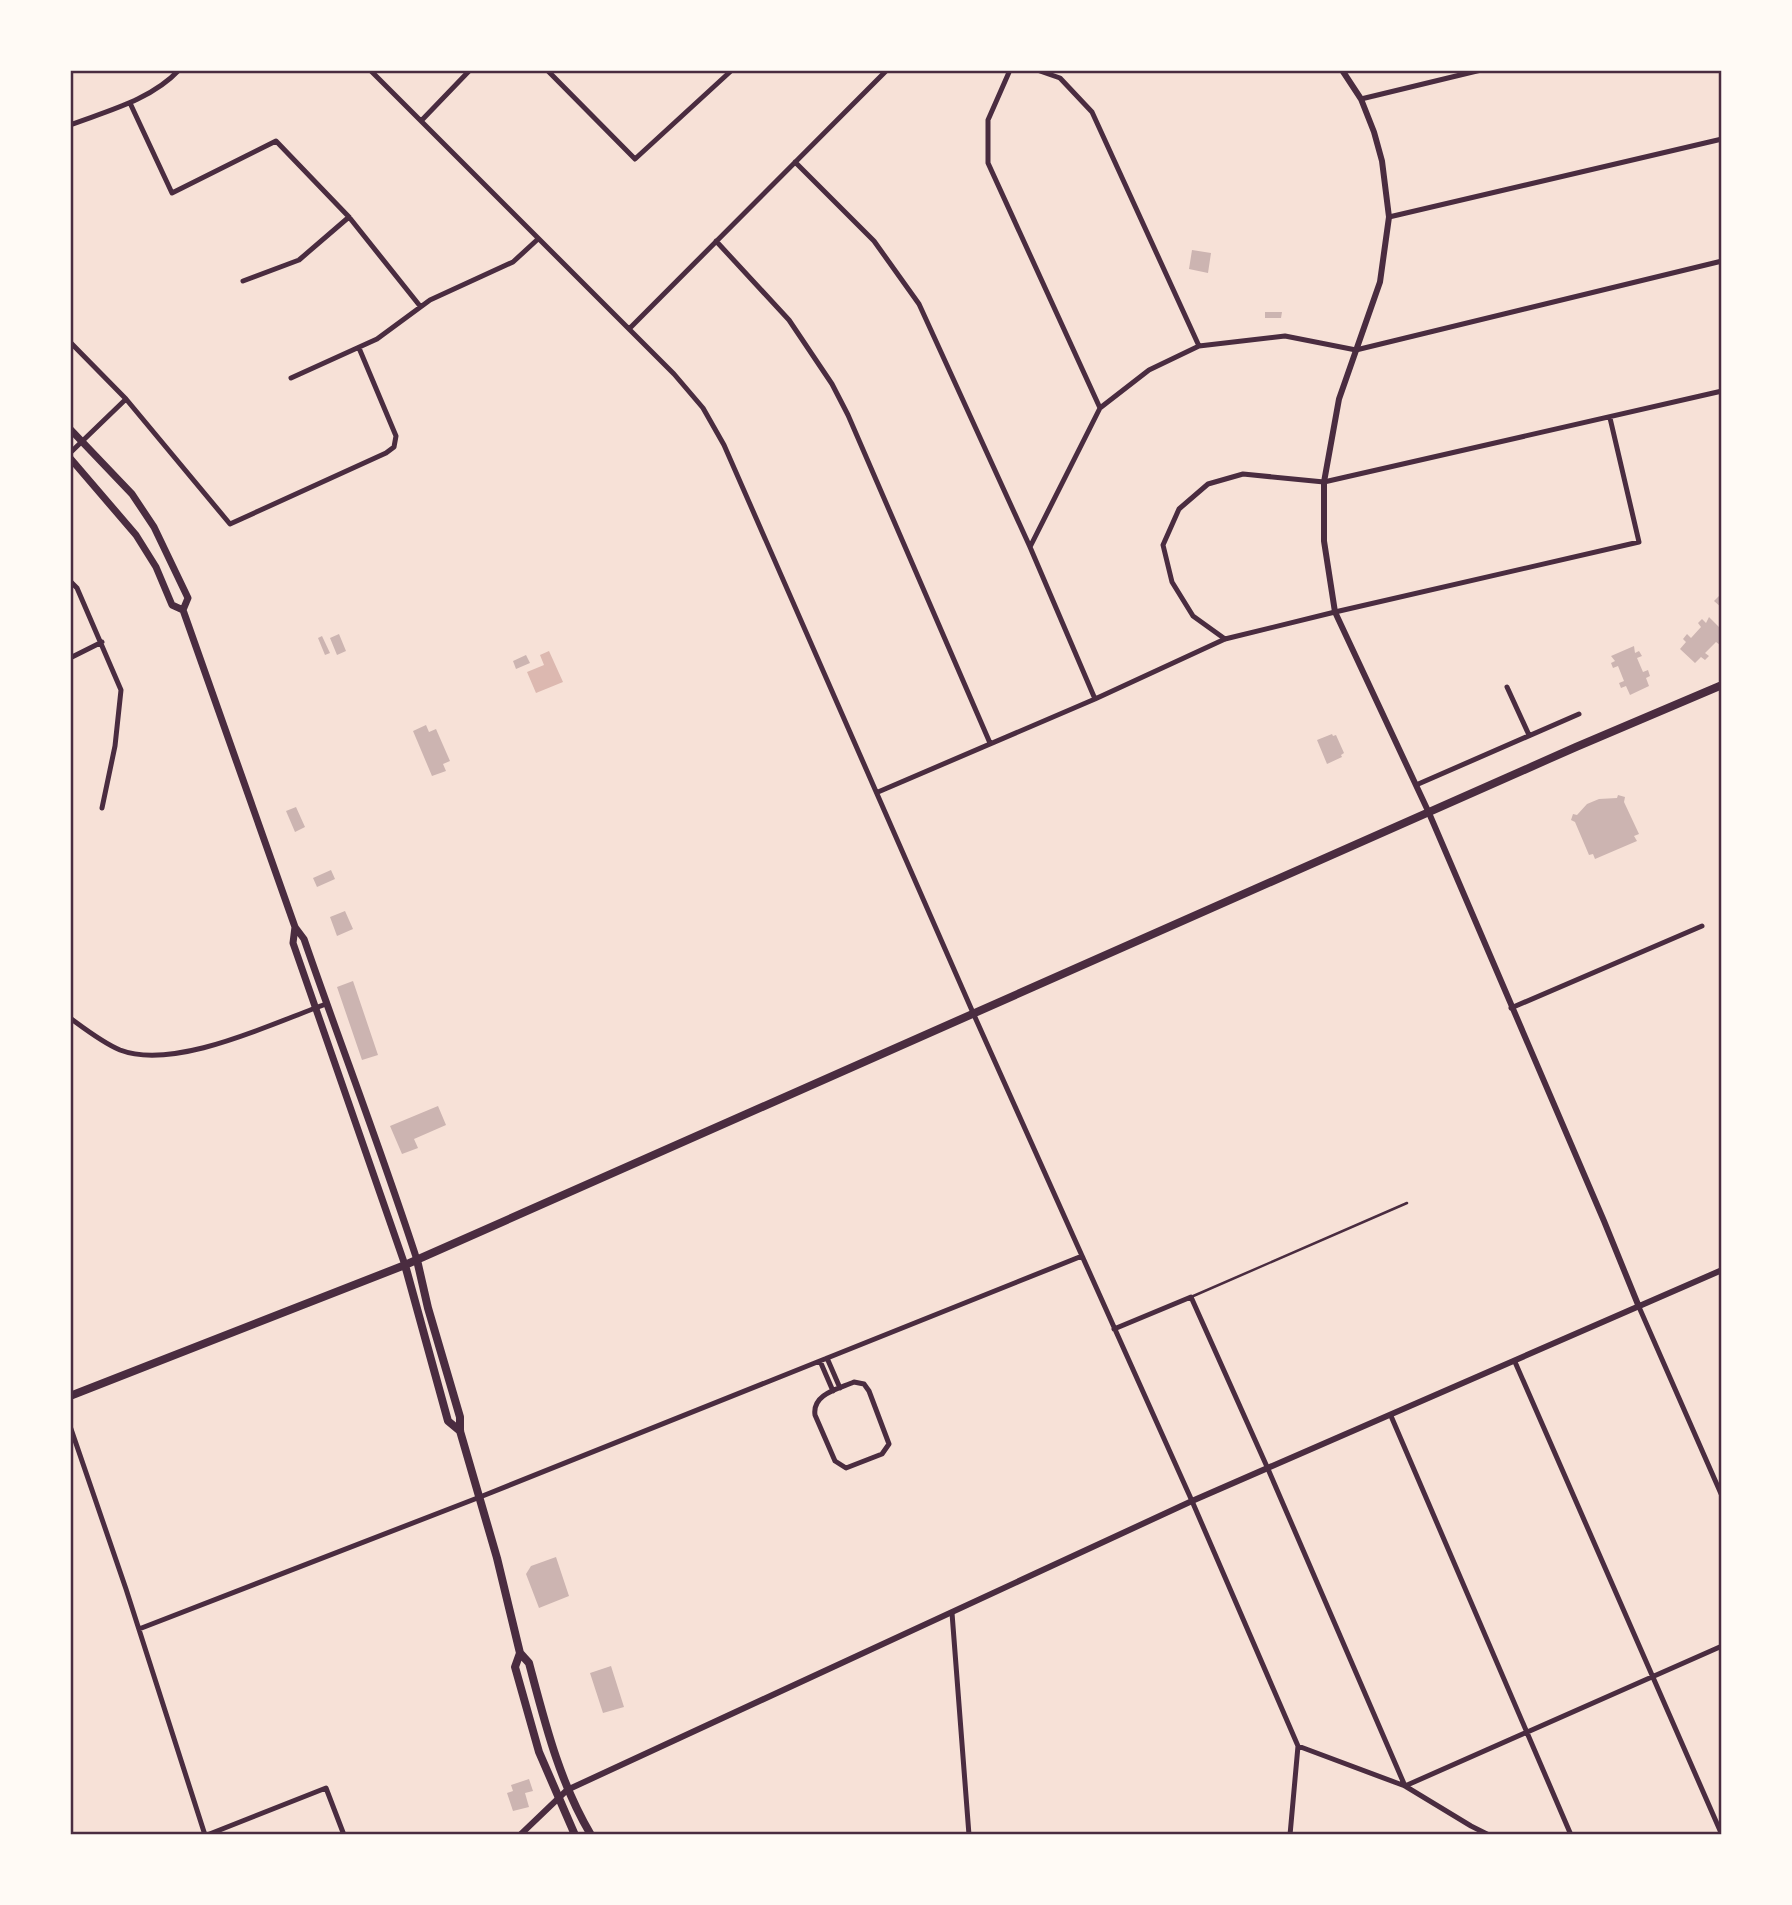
<svg xmlns="http://www.w3.org/2000/svg" width="1792" height="1905" font-family="'Golos Text',sans-serif">
	<style>
		.water { fill: #dcb8b0 }
		.building { fill: #ccb4b1 }
		.lines { fill: none; stroke-linecap: round; stroke-linejoin: round }
		.service { stroke: #4a2c40; stroke-width: 2.5 }
		.minor { stroke: #4a2c40; stroke-width: 5 }
		.tertiary { stroke: #4a2c40; stroke-width: 6 }
		.secondary { stroke: #4a2c40; stroke-width: 7 }
		.primary { stroke: #4a2c40; stroke-width: 8 }
		.neatline { fill: none; stroke: #4a2c40; stroke-width: 2.5 }
	</style>
	<rect width="100%" height="100%" fill="#f7e1d7"/>
	<path class="water" d="M 549,651 L 563,682 L 536,693 L 527,672 L 544,665 L 540,655 Z"/>
	<path class="building" d="M 1192,250 L 1211,253 L 1208,273 L 1189,269 Z
		M 1265,312 L 1282,312 L 1281,318 L 1265,318 Z
		M 1722,593 L 1722,608 L 1714,601 Z
		M 1709,617 L 1722,630 L 1722,643 L 1720,645 L 1716,642 L 1705,653 L 1709,656 L 1705,660 L 1701,657 L 1695,663 L 1680,649 L 1686,642 L 1683,639 L 1687,634 L 1691,638 L 1701,627 L 1698,623 L 1702,619 L 1706,623 Z
		M 339,634 L 346,651 L 337,655 L 330,638 Z
		M 322,636 L 330,653 L 325,655 L 318,638 Z
		M 1634,646 L 1635,653 L 1639,651 L 1642,656 L 1637,658 L 1643,672 L 1648,670 L 1650,676 L 1646,678 L 1649,686 L 1630,695 L 1626,686 L 1621,688 L 1619,683 L 1624,681 L 1618,666 L 1613,668 L 1611,663 L 1615,661 L 1611,656 Z
		M 526,655 L 530,663 L 516,669 L 513,661 Z
		M 426,725 L 429,732 L 436,729 L 450,761 L 443,764 L 446,771 L 432,776 L 413,731 Z
		M 1332,734 L 1333,736 L 1336,735 L 1344,753 L 1341,755 L 1342,757 L 1327,764 L 1317,740 Z
		M 1618,795 L 1625,797 L 1624,802 L 1639,834 L 1634,836 L 1637,841 L 1595,859 L 1593,854 L 1589,855 L 1575,822 L 1571,820 L 1573,814 L 1577,815 L 1587,804 L 1599,799 L 1617,798 Z
		M 296,807 L 305,827 L 295,832 L 286,811 Z
		M 331,870 L 335,879 L 317,887 L 313,878 Z
		M 345,911 L 353,929 L 337,936 L 330,917 Z
		M 353,981 L 378,1055 L 362,1060 L 337,987 Z
		M 438,1106 L 446,1125 L 414,1139 L 418,1148 L 402,1154 L 390,1126 Z
		M 556,1557 L 569,1596 L 539,1608 L 526,1574 L 531,1566 Z
		M 611,1666 L 624,1707 L 603,1713 L 590,1673 Z
		M 529,1779 L 533,1791 L 525,1793 L 529,1807 L 513,1811 L 507,1793 L 513,1791 L 511,1785 Z"/>
	<g class="lines">
		<path class="service" d="M 1191,1297 L 1407,1203"/>
		<path class="minor" d="M 370,70 L 674,374 L 703,408 L 724,445 L 974,1015 L 1192,1501 L 1298,1746 L 1290,1835
			M 547,70 L 635,159 L 732,70
			M 1010,70 L 988,120 L 988,163 L 1100,408
			M 1037,70 L 1060,78 L 1092,112 L 1199,346
			M 1361,99 L 1481,70
			M 130,103 L 172,193 L 276,141 L 349,217 L 420,306
			M 421,121 L 470,70
			M 70,125 C 107,111 151,100 179,70
			M 795,162 L 874,241 L 919,304 L 1030,547 L 1095,699
			M 1389,217 L 1722,139
			M 716,241 L 789,320 L 832,384 L 848,415 L 990,743
			M 243,281 L 299,260 L 349,217
			M 629,329 L 887,70
			M 70,342 L 126,399 L 230,524 L 386,453 L 394,447 L 396,436 L 359,348
			M 291,378 L 377,339 L 430,300 L 513,262 L 538,239
			M 70,453 L 126,399
			M 1030,547 L 1100,408 L 1149,370 L 1199,346 L 1285,336 L 1356,350 L 1722,261
			M 70,581 L 77,588 L 121,690 L 115,746 L 102,808
			M 1225,639 L 1193,616 L 1172,582 L 1163,545 L 1179,509 L 1208,484 L 1243,474 L 1324,482 L 1722,391
			M 70,658 L 102,642
			M 1507,687 L 1529,735
			M 1416,785 L 1579,714
			M 878,792 L 1095,699 L 1225,639 L 1335,612 L 1639,542 L 1610,418
			M 1511,1008 L 1702,926
			M 70,1018 C 85,1029 103,1043 120,1050 C 175,1071 273,1023 326,1004
			M 1639,1307 L 1722,1496
			M 1114,1329 L 1191,1297 L 1268,1469 L 1405,1786
			M 827,1358 L 840,1388
			M 820,1361 L 833,1391
			M 1515,1362 L 1722,1835
			M 854,1382 L 864,1384 L 869,1391 L 889,1444 L 882,1454 L 846,1468 L 835,1461 L 815,1415 C 812,1394 838,1389 854,1382 Z
			M 1391,1416 L 1571,1835
			M 70,1426 L 126,1589 L 205,1835
			M 952,1613 L 969,1835
			M 139,1629 L 480,1497 L 1082,1256
			M 1298,1746 L 1405,1786 L 1471,1826 L 1489,1835
			M 1405,1786 L 1722,1646
			M 207,1835 L 326,1788 L 344,1835"/>
		<path class="tertiary" d="M 1342,70 L 1361,99 L 1374,132 L 1382,161 L 1389,217 L 1380,282 L 1339,399 L 1324,482 L 1324,541 L 1335,612 L 1429,813 L 1604,1221 L 1639,1307
			M 520,1835 L 567,1790 L 1192,1501 L 1722,1270"/>
		<path class="secondary" d="M 70,429 L 132,494 L 154,527 L 188,598 L 183,610 L 295,927 L 304,939 C 341,1046 382,1152 417,1260
			M 70,458 L 136,535 L 156,567 L 172,605 L 183,610
			M 295,927 L 293,943 L 405,1265"/>
		<path class="primary" d="M 417,1260 L 428,1308 L 460,1417 L 460,1431 L 497,1558 L 520,1653 L 529,1663 C 545,1723 559,1781 591,1835
			M 405,1265 L 448,1421 L 460,1431
			M 70,1396 L 405,1265 L 1576,747 L 1722,685
			M 520,1653 L 515,1667 L 539,1752 L 575,1835"/>
	</g>
	<rect width="1792" height="1905" fill="none" stroke="#fffaf5" stroke-width="144"/>
	<rect x="72" y="72" width="1648" height="1761" class="neatline"/>
</svg>
